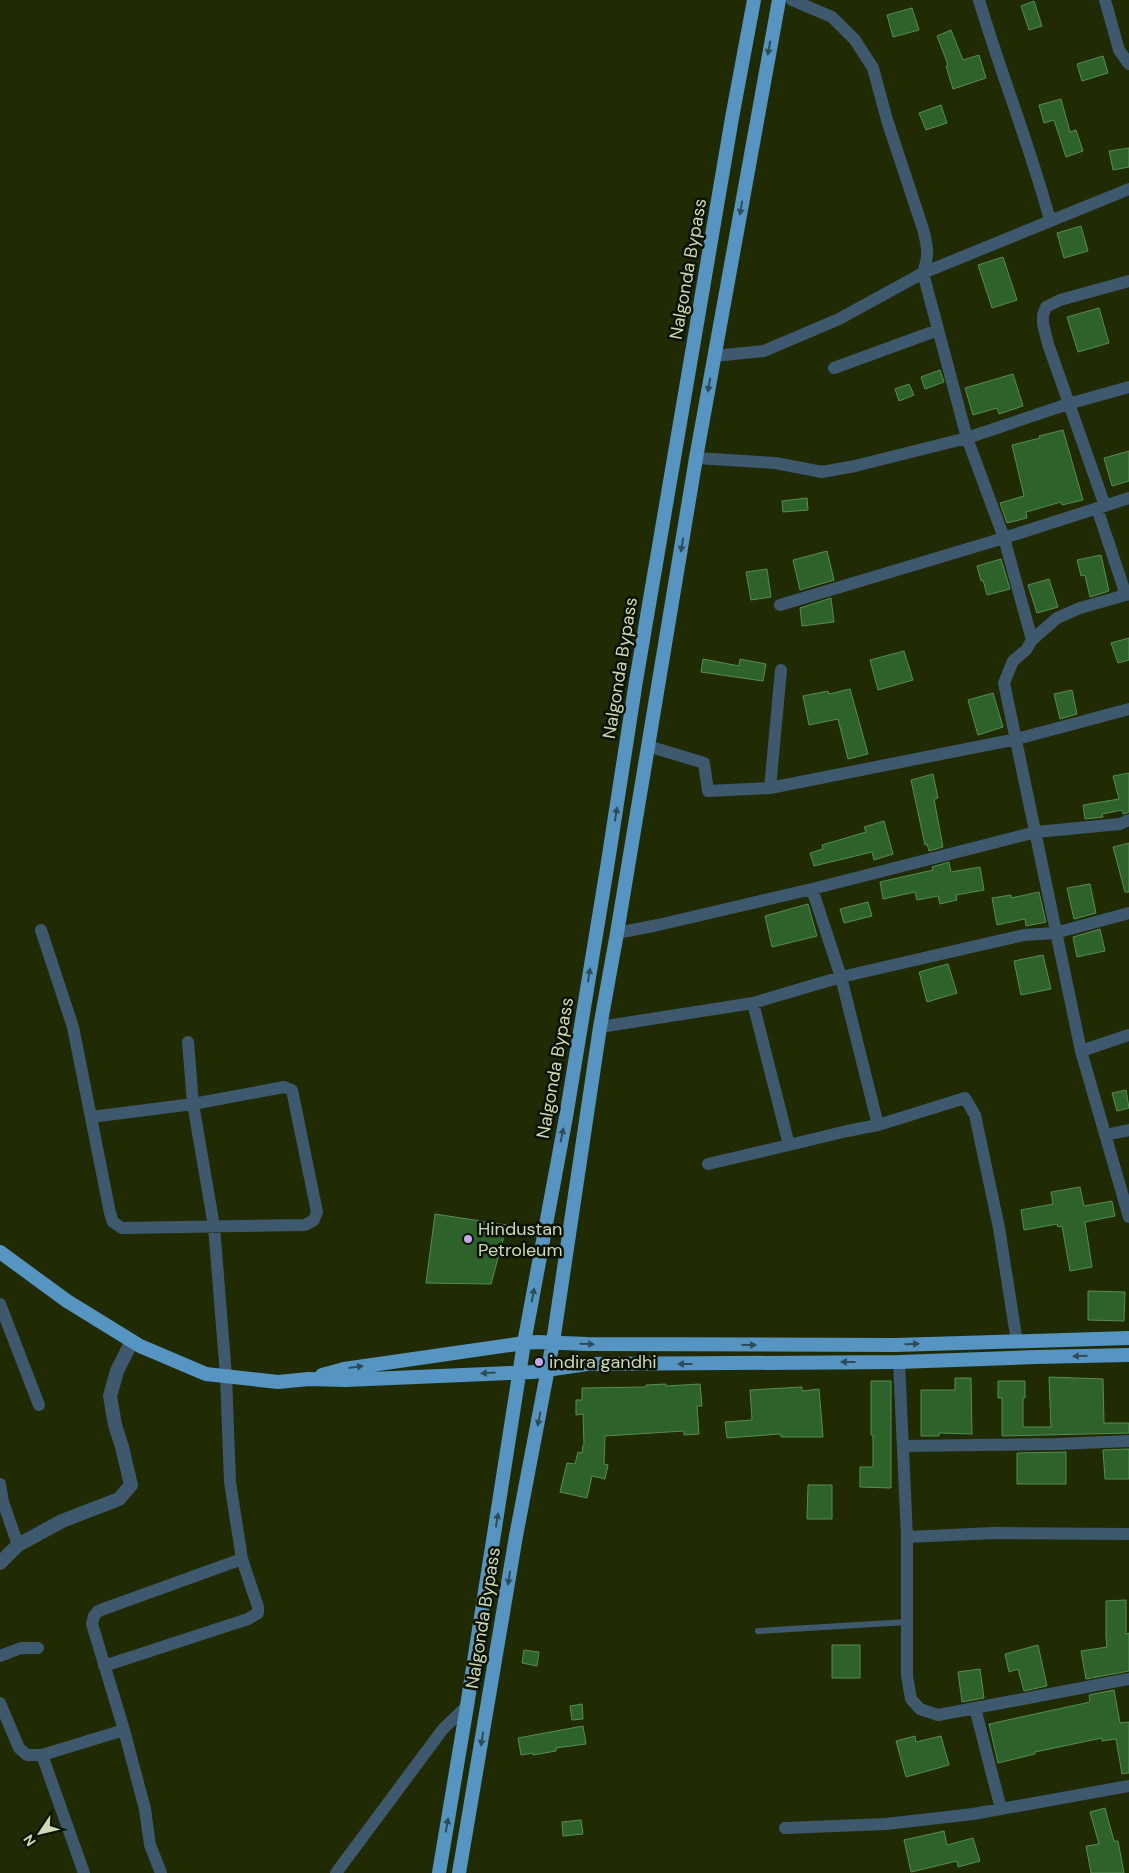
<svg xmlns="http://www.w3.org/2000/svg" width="1129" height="1873" font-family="'DM Sans',sans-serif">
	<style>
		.building { fill: #2d622b; stroke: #578d53 }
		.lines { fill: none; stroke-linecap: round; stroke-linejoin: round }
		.service { stroke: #3e596d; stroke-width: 6 }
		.minor { stroke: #3e596d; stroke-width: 12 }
		.tertiary { stroke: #3e596d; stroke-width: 14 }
		.trunk { stroke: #5694c2; stroke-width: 14 }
		.oneway { fill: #2d4c57 }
		.poi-dot { fill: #c5a7f1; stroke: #0b1200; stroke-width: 2 }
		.labels { text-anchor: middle; stroke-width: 5; stroke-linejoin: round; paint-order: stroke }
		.street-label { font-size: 18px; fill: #cddab5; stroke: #0b1200 }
		.poi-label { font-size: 18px; fill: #cddab5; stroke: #0b1200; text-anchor: start }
	</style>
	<rect width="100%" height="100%" fill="#202a03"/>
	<path class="building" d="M 1034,1 L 1042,26 L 1029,30 L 1021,6 Z
		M 912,8 L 919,30 L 893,37 L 887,15 Z
		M 951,30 L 963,60 L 979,55 L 986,78 L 953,89 L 946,66 L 948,65 L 937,36 Z
		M 1103,56 L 1108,73 L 1082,81 L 1077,64 Z
		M 1061,99 L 1070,132 L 1076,130 L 1083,151 L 1066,157 L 1054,120 L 1044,123 L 1039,105 Z
		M 941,105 L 947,123 L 926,130 L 919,113 Z
		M 1129,148 L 1129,167 L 1113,170 L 1109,151 Z
		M 1081,226 L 1088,251 L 1064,258 L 1057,233 Z
		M 1003,257 L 1017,300 L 992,308 L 978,265 Z
		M 1099,308 L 1109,343 L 1078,352 L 1067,317 Z
		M 940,370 L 944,382 L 925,389 L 921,377 Z
		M 1013,374 L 1023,406 L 999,414 L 997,408 L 973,415 L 965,388 Z
		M 909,384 L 914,395 L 899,401 L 895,389 Z
		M 1063,430 L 1083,500 L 1062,505 L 1061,502 L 1026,512 L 1027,518 L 1007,523 L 1000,503 L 1024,496 L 1012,445 L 1040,438 L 1039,436 Z
		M 1129,451 L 1129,481 L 1112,486 L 1104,458 Z
		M 807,498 L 808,510 L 783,512 L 782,501 Z
		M 827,551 L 834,580 L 800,590 L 793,560 Z
		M 1101,555 L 1109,591 L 1090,597 L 1085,575 L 1081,576 L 1077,560 Z
		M 1001,559 L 1010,589 L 987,595 L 983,580 L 981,581 L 977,566 Z
		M 767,569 L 771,597 L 751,600 L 746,572 Z
		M 1049,579 L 1058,607 L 1037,613 L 1028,585 Z
		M 831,598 L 834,622 L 802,626 L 800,608 Z
		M 1129,638 L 1129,660 L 1118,663 L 1111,643 Z
		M 904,651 L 913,680 L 878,690 L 870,660 Z
		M 703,659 L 739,666 L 740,659 L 766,664 L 763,681 L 701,672 Z
		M 850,689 L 868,754 L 848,759 L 838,719 L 809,725 L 803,696 L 828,691 L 829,694 Z
		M 1072,690 L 1077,714 L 1060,719 L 1054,694 Z
		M 993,693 L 1003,727 L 978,735 L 968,700 Z
		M 1129,773 L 1129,812 L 1123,814 L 1122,810 L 1102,814 L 1103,817 L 1085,819 L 1083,805 L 1119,799 L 1113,776 Z
		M 933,774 L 938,798 L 934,799 L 943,847 L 929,851 L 927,844 L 925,845 L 911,780 Z
		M 884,821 L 893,854 L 874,860 L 872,852 L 814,866 L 810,853 L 823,849 L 822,845 L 866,832 L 864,827 Z
		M 1129,843 L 1129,892 L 1125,892 L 1113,847 Z
		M 949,862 L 951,872 L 980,867 L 984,890 L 956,895 L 957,900 L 940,904 L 938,896 L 917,900 L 915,892 L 883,899 L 880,882 L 933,870 L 932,867 Z
		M 1090,884 L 1096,913 L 1074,919 L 1067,888 Z
		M 1039,892 L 1046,922 L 1026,926 L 1025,919 L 997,925 L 992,898 L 1011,895 L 1011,898 Z
		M 868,902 L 872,916 L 844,923 L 840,909 Z
		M 808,904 L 817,936 L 772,947 L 765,916 Z
		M 1100,929 L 1105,951 L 1077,957 L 1073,937 Z
		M 1043,955 L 1051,989 L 1021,995 L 1014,961 Z
		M 948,964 L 957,993 L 927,1002 L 919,972 Z
		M 1126,1090 L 1129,1108 L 1117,1111 L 1112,1093 Z
		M 1080,1187 L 1084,1206 L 1112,1201 L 1115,1216 L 1085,1222 L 1092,1267 L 1070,1271 L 1062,1226 L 1058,1227 L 1057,1224 L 1024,1230 L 1021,1210 L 1053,1204 L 1051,1192 Z
		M 435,1214 L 507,1225 L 491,1284 L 426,1283 Z
		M 1088,1291 L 1125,1292 L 1124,1321 L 1088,1320 Z
		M 1049,1377 L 1103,1379 L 1104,1423 L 1129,1423 L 1129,1433 L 1002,1436 L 1002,1398 L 998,1398 L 998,1381 L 1025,1381 L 1025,1398 L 1023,1398 L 1023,1427 L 1051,1427 Z
		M 955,1378 L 971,1378 L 972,1434 L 939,1433 L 939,1436 L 921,1436 L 921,1390 L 955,1390 Z
		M 871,1381 L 891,1381 L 891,1488 L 860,1487 L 860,1467 L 873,1467 L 873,1435 L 871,1435 Z
		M 666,1384 L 666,1386 L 700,1384 L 702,1406 L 697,1406 L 699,1434 L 684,1435 L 684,1431 L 605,1436 L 604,1464 L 608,1465 L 605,1479 L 592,1476 L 587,1498 L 560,1492 L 567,1463 L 575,1464 L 578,1452 L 582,1453 L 583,1445 L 584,1445 L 583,1414 L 576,1415 L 576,1400 L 582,1400 L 582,1388 L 646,1387 L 646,1385 Z
		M 802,1387 L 802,1391 L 819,1389 L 823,1437 L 781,1437 L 780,1434 L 727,1438 L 725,1422 L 752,1420 L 750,1390 Z
		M 1129,1449 L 1129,1479 L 1105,1479 L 1103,1450 Z
		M 1066,1452 L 1066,1484 L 1017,1484 L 1017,1453 Z
		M 808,1485 L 832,1485 L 832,1519 L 807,1519 Z
		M 1126,1600 L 1126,1634 L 1129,1633 L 1129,1671 L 1086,1679 L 1081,1651 L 1107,1647 L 1106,1637 L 1106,1601 Z
		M 832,1645 L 860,1645 L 860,1678 L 832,1678 Z
		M 1038,1645 L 1047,1686 L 1024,1691 L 1018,1669 L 1009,1672 L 1005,1654 Z
		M 524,1650 L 539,1652 L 537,1666 L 522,1663 Z
		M 980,1669 L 984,1698 L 962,1702 L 958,1672 Z
		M 1114,1690 L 1120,1723 L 1129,1722 L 1129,1773 L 1122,1774 L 1116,1739 L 1102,1741 L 1102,1738 L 1035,1752 L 1035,1754 L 998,1763 L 989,1724 L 1090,1702 L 1089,1695 Z
		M 582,1704 L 583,1719 L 572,1720 L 570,1706 Z
		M 583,1726 L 586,1744 L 556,1748 L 556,1751 L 533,1755 L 533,1753 L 521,1755 L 518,1738 Z
		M 915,1736 L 916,1742 L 941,1736 L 949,1765 L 906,1777 L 896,1741 Z
		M 1105,1808 L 1114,1841 L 1118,1841 L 1124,1873 L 1091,1873 L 1086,1846 L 1099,1844 L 1090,1812 Z
		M 581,1820 L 583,1834 L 563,1836 L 562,1822 Z
		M 944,1831 L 947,1845 L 973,1838 L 980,1861 L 958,1867 L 957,1861 L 911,1872 L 904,1840 Z"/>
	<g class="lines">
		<path class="service" d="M 758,1631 L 907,1622"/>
		<path class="minor" d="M 979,0 C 1001,74 1030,146 1050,220
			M 1105,0 L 1119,50 L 1129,64
			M 714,356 L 764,351 L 839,319 L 923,273 C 929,255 928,248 923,229 L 887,120 L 873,68 L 855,40 L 832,17 L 792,0
			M 834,368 L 938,330
			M 1129,387 L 1068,404 L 967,438 L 1004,538 L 1129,498
			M 696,458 L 775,463 L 822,472 L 855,466 L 967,438 L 923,273 L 1129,189
			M 1105,506 L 1048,344 L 1043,324 L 1043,315 L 1046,307 L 1060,300 L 1129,281
			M 1097,508 L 1126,595
			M 780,605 L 1004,538 L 1032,640 L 1026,650 L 1013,661 L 1004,683 L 1081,1051 L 1129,1217
			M 1032,640 L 1057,618 L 1080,608 L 1129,594
			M 648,746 L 704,763 L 708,791 L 770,788 L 1017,739 L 1129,709
			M 770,788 L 781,670
			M 41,930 L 73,1027 L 110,1213 L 113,1222 L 122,1228 L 305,1225 L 314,1220 L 317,1212 L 292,1090 L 284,1087 L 193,1104 L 91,1117
			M 617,933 L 658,925 L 812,889 L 1036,832 L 1120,824 L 1129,820
			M 753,1003 L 841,977 L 1024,935 L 1055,933 L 1129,913
			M 600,1027 L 753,1003 L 789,1145 L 847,1131 L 878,1125 L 841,977 L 812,889
			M 1081,1051 L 1129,1035
			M 878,1125 L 965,1098 L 975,1115 L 999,1228 L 1017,1342
			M 1105,1135 L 1129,1130
			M 708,1164 L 789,1145
			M 0,1304 L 39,1405
			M 899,1362 L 907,1537 L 907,1676 L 911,1699 L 920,1709 L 938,1715 L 1129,1679
			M 903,1446 L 1057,1444 L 1129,1441
			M 0,1484 L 3,1502 L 18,1545
			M 907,1537 L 994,1533 L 1129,1534
			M 0,1656 L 21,1648 L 38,1648
			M 104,1666 L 248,1619 L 258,1613 L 258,1607 L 242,1559
			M 0,1703 L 19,1748 L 27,1755 L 42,1755 L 124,1730 L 92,1624 L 94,1616 L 98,1611 L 242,1559 L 230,1482 L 226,1376 L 214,1226 L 193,1104 L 188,1042
			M 975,1708 L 1001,1809
			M 124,1730 L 145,1809 L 150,1845 L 161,1873
			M 42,1755 L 84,1873
			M 785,1828 L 886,1824 L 973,1814 L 1129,1786
			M 336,1873 L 443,1729 L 467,1706"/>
		<path class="tertiary" d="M 0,1563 L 18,1545 L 62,1521 L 119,1499 L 131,1485 L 122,1447 L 115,1425 L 110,1396 L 117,1371 L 132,1341"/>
		<path class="trunk" d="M 0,1252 L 67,1301 L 140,1346 L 206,1374 L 278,1382 L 309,1379 L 346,1380 L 533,1372 L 587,1364 L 899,1362 L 1036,1357 L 1129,1355
			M 322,1375 L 344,1369 L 524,1343 L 538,1342 L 587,1344 L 896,1345 L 1129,1338
			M 439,1873 L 467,1706 L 524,1343 L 566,1117 L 607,868 L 636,681 L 732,118 L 754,0
			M 459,1873 L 516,1536 L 553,1342 L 600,1027 L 617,933 L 696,458 L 779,0"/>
	</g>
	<defs><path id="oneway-solid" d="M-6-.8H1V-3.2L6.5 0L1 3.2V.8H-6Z" transform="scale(1.25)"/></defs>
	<g class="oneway">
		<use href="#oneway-solid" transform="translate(769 48) rotate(100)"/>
		<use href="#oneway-solid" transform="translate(741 208) rotate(100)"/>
		<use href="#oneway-solid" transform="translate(709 385) rotate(100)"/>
		<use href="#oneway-solid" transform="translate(682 545) rotate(99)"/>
		<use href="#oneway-solid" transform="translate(616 814) rotate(-81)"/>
		<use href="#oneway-solid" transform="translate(589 975) rotate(-81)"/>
		<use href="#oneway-solid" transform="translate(562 1135) rotate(-79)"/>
		<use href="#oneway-solid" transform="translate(533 1295) rotate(-80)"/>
		<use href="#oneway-solid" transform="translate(587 1344) rotate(2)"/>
		<use href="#oneway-solid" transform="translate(912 1344) rotate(-1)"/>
		<use href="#oneway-solid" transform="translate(749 1345)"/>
		<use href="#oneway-solid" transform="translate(1080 1356) rotate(179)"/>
		<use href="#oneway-solid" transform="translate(848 1362) rotate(180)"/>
		<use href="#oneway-solid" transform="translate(685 1364) rotate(180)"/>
		<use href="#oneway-solid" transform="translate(356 1367) rotate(-8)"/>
		<use href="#oneway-solid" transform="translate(488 1373) rotate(177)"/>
		<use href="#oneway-solid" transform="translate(539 1419) rotate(101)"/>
		<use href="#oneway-solid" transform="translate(497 1520) rotate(-81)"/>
		<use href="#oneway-solid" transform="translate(509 1578) rotate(99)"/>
		<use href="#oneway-solid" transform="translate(482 1739) rotate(99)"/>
		<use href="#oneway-solid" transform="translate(447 1825) rotate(-80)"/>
	</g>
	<g class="poi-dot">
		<circle cx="468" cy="1239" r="5"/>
		<circle cx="539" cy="1362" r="5"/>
	</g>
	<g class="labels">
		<g class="street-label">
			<text transform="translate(688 269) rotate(-80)" y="6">Nalgonda Bypass</text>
			<text transform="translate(620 668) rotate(-81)" y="6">Nalgonda Bypass</text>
			<text transform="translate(555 1068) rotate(-80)" y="6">Nalgonda Bypass</text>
			<text transform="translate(483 1618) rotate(-81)" y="6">Nalgonda Bypass</text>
		</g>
		<g class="poi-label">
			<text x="478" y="1235">Hindustan<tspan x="478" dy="21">Petroleum</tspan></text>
			<text x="549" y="1368">indira gandhi</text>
		</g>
	</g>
	<g transform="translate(40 1833) rotate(235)" stroke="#0b1200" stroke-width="4" paint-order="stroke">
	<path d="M0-4L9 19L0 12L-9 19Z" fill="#cddab5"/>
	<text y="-8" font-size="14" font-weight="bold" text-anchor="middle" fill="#cddab5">N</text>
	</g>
</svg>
